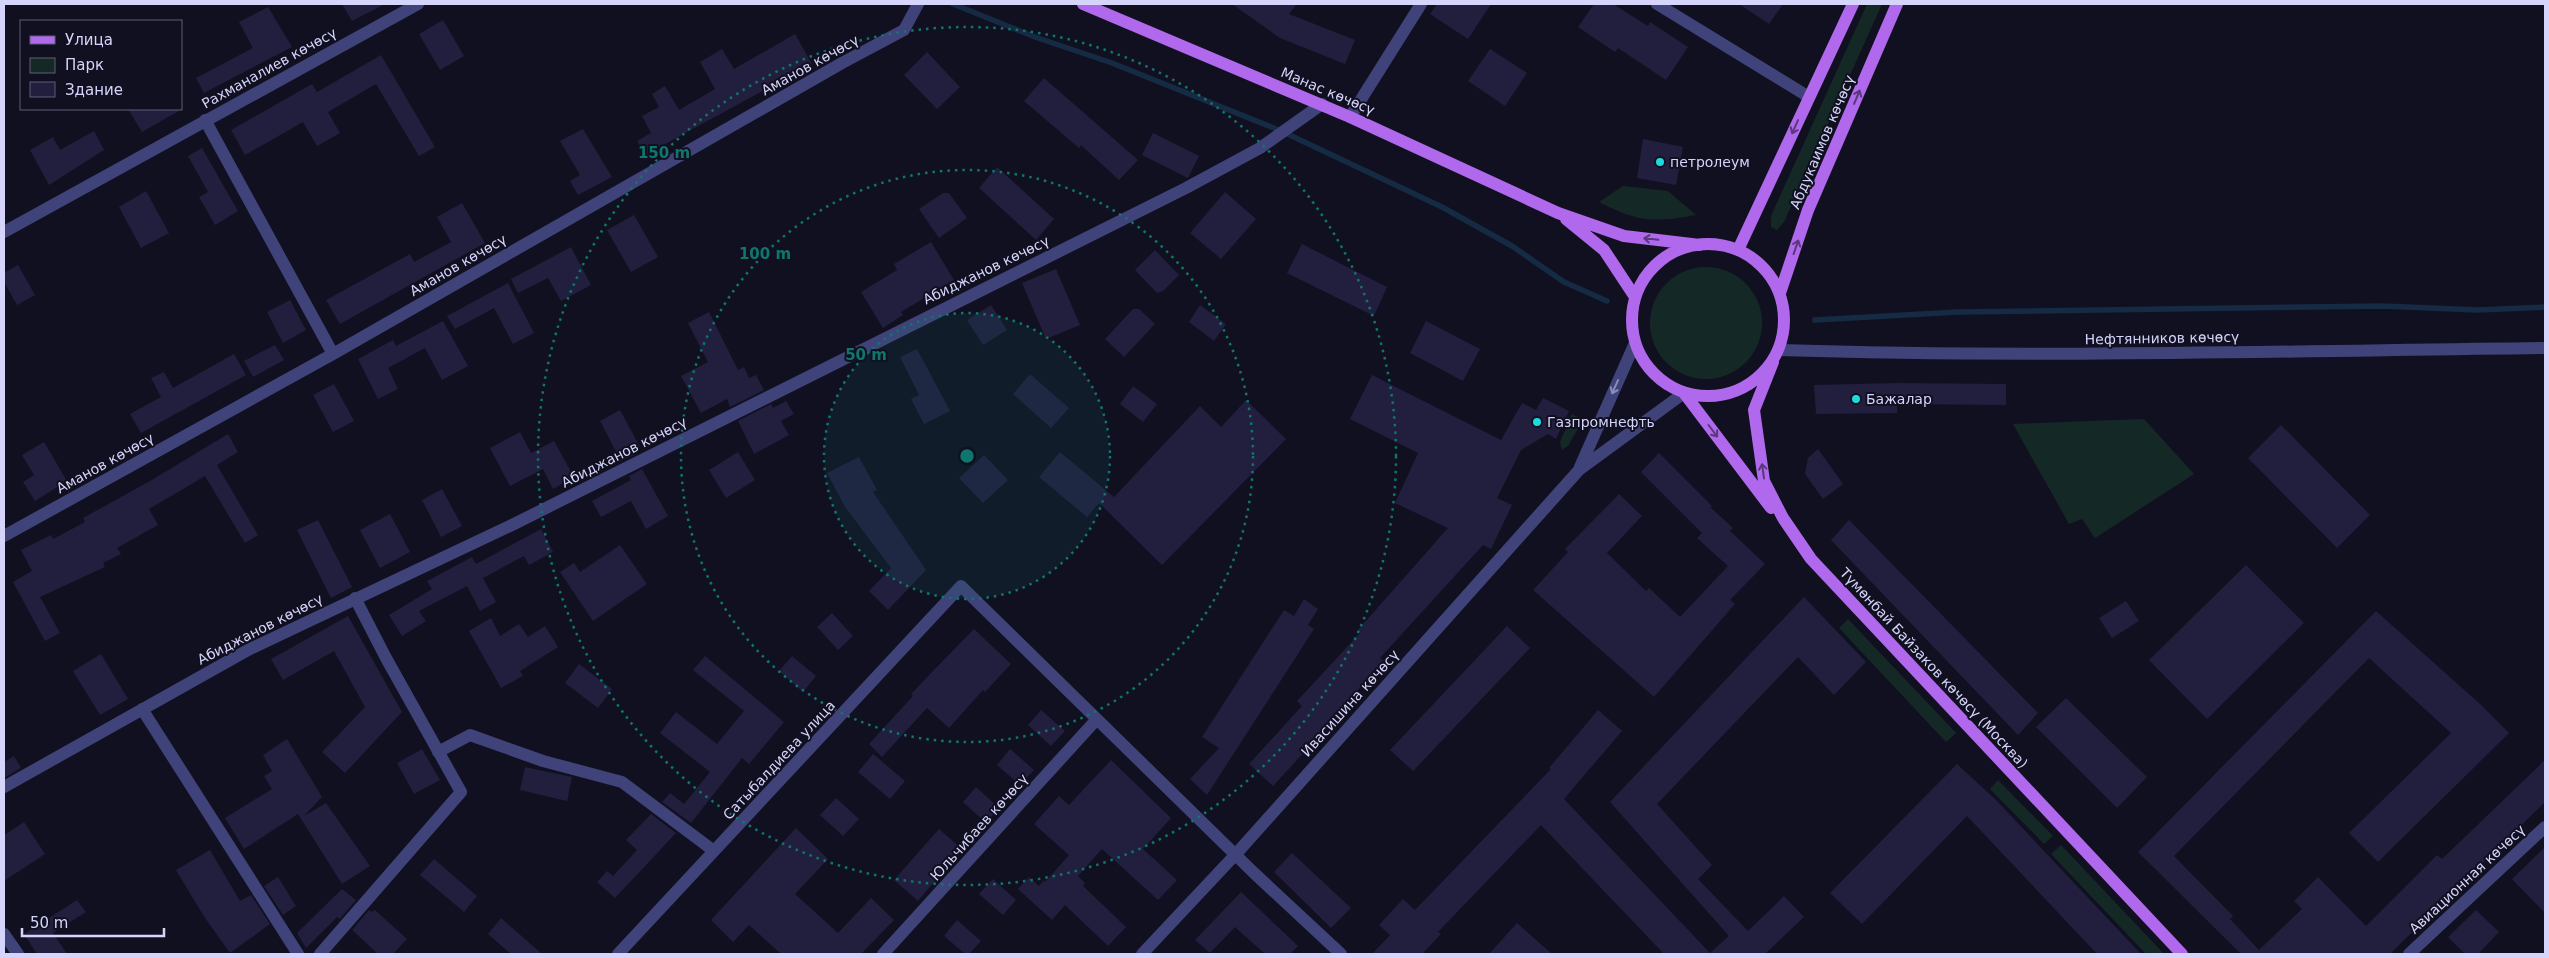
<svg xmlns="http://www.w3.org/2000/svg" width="2549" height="958" font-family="'DejaVu Sans',sans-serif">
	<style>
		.green { fill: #142926 }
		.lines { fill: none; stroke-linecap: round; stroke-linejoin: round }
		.stream { stroke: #152b44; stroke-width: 5.5 }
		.building { fill: #221e3e }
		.minor { stroke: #404379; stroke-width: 12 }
		.major { stroke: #b068ec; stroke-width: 12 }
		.oneway { stroke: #59387c }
		.oneway2 { stroke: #8a8cba }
		.ring { fill: none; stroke: #0f766e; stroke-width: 2.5; stroke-dasharray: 2.5 5 }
		.poi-dot { fill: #1cdbde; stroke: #111020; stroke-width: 2 }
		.labels { text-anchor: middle; stroke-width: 4; stroke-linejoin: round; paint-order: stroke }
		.street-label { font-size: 14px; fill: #d5d4fa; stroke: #111020 }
		.poi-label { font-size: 14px; fill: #d5d4fa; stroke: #111020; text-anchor: start }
		.centre { fill: #0f766e; stroke: #111020; stroke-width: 2.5 }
		.ring-label { font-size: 15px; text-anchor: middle; font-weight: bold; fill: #0f766e; stroke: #111020; stroke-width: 4; stroke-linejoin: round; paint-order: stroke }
	</style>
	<rect width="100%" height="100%" fill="#111020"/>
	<path class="green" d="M 1867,4 L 1882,4 L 1784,222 L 1777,230 L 1771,227 L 1771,216 Z
		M 1623,186 L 1668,191 L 1696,215 C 1652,223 1639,222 1599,202 Z
		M1650 323a56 56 0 1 1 112 0a56 56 0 1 1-112 0Z
		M 1572,414 L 1583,420 L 1568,446 L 1562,450 L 1560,442 Z
		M 2144,419 L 2194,474 L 2095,538 L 2082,519 L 2069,524 L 2013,424 Z
		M 1848,619 L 1956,733 L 1946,742 L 1839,628 Z
		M 1998,780 L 2053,836 L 2044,844 L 1990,789 Z
		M 2061,845 L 2164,954 L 2146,954 L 2051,854 Z"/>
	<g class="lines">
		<path class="stream" d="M 953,4 L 1035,37 L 1112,63 L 1279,130 L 1442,207 L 1512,246 L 1564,282 L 1607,301
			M 1815,320 L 1958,312 L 2383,306 L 2477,310 L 2545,307"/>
	</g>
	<path class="building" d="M 342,4 L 385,4 L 352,21 Z
		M 1232,4 L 1297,4 L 1289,14 L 1355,40 L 1345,64 L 1280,38 Z
		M 1437,4 L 1491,4 L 1468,39 L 1430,14 Z
		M 1594,4 L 1613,4 L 1648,26 L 1650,22 L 1688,47 L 1666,80 L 1618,48 L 1615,52 L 1578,27 Z
		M 1739,4 L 1783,4 L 1769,24 Z
		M 268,7 L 292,47 L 204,93 L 196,78 L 253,48 L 239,22 Z
		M 443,20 L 464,56 L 440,70 L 419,34 Z
		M 795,34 L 812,64 L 645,155 L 637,141 L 651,133 L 642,116 L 659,107 L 652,94 L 665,86 L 679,110 L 715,89 L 700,62 L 722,49 L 734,69 Z
		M 1490,49 L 1527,73 L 1505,106 L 1468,81 Z
		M 927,52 L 960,87 L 937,109 L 904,75 Z
		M 381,55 L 435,147 L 419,156 L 376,84 L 328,112 L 340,133 L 317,146 L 303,122 L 245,155 L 231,130 L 312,84 L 317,92 Z
		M 1044,78 L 1138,160 L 1119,180 L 1081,145 L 1079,148 L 1024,101 Z
		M 128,109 L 182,109 L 142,132 Z
		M 583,129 L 612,177 L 578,195 L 570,181 L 580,175 L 560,141 Z
		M 94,131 L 104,150 L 49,185 L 30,150 L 53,137 L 60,150 Z
		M 1153,133 L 1199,156 L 1188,178 L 1142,155 Z
		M 1643,139 L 1683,147 L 1676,185 L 1637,178 Z
		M 202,148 L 238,211 L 215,225 L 199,197 L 208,192 L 188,156 Z
		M 997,167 L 1054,219 L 1036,240 L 979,188 Z
		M 146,191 L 169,233 L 141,248 L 119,207 Z
		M 1225,192 L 1256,219 L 1221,259 L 1190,233 Z
		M 943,193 L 949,193 L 967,218 L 939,238 L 919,209 Z
		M 462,203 L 485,243 L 340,324 L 326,300 L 410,254 L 414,262 L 451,242 L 437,217 Z
		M 634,215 L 658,257 L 631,272 L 607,230 Z
		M 931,242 L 954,280 L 901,312 L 903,315 L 883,328 L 861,292 L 897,270 L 894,264 Z
		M 1302,244 L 1387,287 L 1374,316 L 1287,273 Z
		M 571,247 L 591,285 L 561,301 L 548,278 L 518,293 L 511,279 Z
		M 1155,250 L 1179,275 L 1163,291 L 1157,293 L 1135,270 Z
		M 18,265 L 35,295 L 17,305 L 4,282 L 4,273 Z
		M 1056,269 L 1080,325 L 1046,339 L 1022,283 Z
		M 508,283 L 534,333 L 513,344 L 494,308 L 455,329 L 447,316 Z
		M 290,300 L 306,330 L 283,343 L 267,312 Z
		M 991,305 L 1007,330 L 983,345 L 967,320 Z
		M 1200,305 L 1226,324 L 1214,341 L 1189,322 Z
		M 1133,309 L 1139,309 L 1155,324 L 1124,357 L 1105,339 Z
		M 709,312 L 738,370 L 744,367 L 749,378 L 756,375 L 764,390 L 730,407 L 727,399 L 701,413 L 681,376 L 708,362 L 688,323 Z
		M 443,321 L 468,366 L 442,380 L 425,348 L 388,368 L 398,389 L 378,399 L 358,359 L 393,340 L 396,346 Z
		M 1426,321 L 1480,349 L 1463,381 L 1410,353 Z
		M 275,345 L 284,360 L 253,377 L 244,361 Z
		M 917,349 L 950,411 L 924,424 L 911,399 L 919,395 L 900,357 Z
		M 234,354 L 246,375 L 141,433 L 130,414 L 161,397 L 151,378 L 164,372 L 173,388 Z
		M 1030,374 L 1069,408 L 1051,428 L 1013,394 Z
		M 1372,375 L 1501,440 L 1522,403 L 1536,410 L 1543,398 L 1569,411 L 1556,439 L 1548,434 L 1521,450 L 1497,498 L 1512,505 L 1491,549 L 1483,545 L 1380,658 L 1384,661 L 1353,695 L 1355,697 L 1273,786 L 1249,764 L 1302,706 L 1297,701 L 1360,633 L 1357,631 L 1448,528 L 1395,503 L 1418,453 L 1350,419 Z
		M 1897,383 L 2006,384 L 2006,405 L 1897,404 L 1897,413 L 1816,414 L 1814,385 Z
		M 334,384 L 354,421 L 333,432 L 313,395 Z
		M 1133,386 L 1157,404 L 1143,422 L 1120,404 Z
		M 1246,400 L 1286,439 L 1162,565 L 1099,503 L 1087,517 L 1039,477 L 1060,452 L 1114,497 L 1200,406 L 1221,427 Z
		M 786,401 L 794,414 L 781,421 L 789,435 L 754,454 L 738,421 L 771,404 L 773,408 Z
		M 620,410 L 640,447 L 632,451 L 634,455 L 621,461 L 600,421 Z
		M 2281,425 L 2370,515 L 2337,548 L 2248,458 Z
		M 520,432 L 531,453 L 554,441 L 574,477 L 553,489 L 543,469 L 510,486 L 490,448 Z
		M 228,434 L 238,452 L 217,465 L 258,535 L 245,543 L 205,476 L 149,509 L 158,525 L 117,548 L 121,554 L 103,563 L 105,567 L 40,597 L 60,633 L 45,641 L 13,582 L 32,571 L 21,550 L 51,535 L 53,539 L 85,522 L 83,518 L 150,481 Z
		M 44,442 L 67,481 L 35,501 L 23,482 L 34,475 L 22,455 Z
		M 1818,449 L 1843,484 L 1823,499 L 1805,474 L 1808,458 Z
		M 738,452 L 755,480 L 726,498 L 709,470 Z
		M 1659,453 L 1712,506 L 1710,507 L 1733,528 L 1730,531 L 1765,564 L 1730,600 L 1735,604 L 1654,697 L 1533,590 L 1568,552 L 1565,549 L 1619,494 L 1642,516 L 1607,553 L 1646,591 L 1649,588 L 1680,617 L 1728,566 L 1697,538 L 1702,533 L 1641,472 Z
		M 984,455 L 1008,480 L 983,503 L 959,478 Z
		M 859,457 L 877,490 L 873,492 L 926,570 L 888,610 L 869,591 L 891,568 L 845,507 L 827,473 Z
		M 642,469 L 668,516 L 646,529 L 631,501 L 601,517 L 592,501 L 631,480 L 629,476 Z
		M 442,489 L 462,526 L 441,537 L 422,500 Z
		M 390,514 L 410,552 L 380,568 L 360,530 Z
		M 318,520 L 352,587 L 331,598 L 297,530 Z
		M 1849,520 L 2038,713 L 2018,735 L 1831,540 Z
		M 541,529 L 553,552 L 529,565 L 524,556 L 483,578 L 496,602 L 480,611 L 467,586 L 419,611 L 426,621 L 402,636 L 389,615 L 432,589 L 427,581 L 472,557 L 476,564 Z
		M 620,545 L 647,584 L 593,621 L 560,572 L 574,563 L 580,572 Z
		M 2246,565 L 2304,623 L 2207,719 L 2149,660 Z
		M 1804,597 L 1866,662 L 1834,695 L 1798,657 L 1657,804 L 1712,865 L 1698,879 L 1748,931 L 1784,896 L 1804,917 L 1765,954 L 1664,954 L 1541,825 L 1438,932 L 1441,934 L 1422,954 L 1372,954 L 1390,935 L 1379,925 L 1403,899 L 1415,910 L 1551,769 L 1549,768 L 1598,710 L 1622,731 L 1564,799 L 1710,953 L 1729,936 L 1610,802 Z
		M 1304,599 L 1318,609 L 1308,625 L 1314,629 L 1207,795 L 1190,779 L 1219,748 L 1202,737 L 1284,610 L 1294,616 Z
		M 2126,601 L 2139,621 L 2112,638 L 2099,618 Z
		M 2376,611 L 2480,704 L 2509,733 L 2378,862 L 2349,833 L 2451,733 L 2369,658 L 2174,856 L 2233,916 L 2230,919 L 2259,950 L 2302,909 L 2294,901 L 2318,877 L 2366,926 L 2437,855 L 2442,859 L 2545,760 L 2545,802 L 2390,954 L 2241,954 L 2138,852 Z
		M 832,613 L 853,636 L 838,650 L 817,627 Z
		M 348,616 L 402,712 L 345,773 L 322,752 L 365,707 L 334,651 L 283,680 L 271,659 Z
		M 491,618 L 500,636 L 519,624 L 528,637 L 545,626 L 558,647 L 520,671 L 523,676 L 501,688 L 469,631 Z
		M 1507,626 L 1530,648 L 1413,771 L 1390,750 Z
		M 974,629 L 1011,664 L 985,692 L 983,690 L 949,728 L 927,708 L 882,757 L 869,744 L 913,696 L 911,694 L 932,672 Z
		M 101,654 L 128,699 L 100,715 L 73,671 Z
		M 705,656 L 784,722 L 749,764 L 742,758 L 691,823 L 662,802 L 670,793 L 684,804 L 710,772 L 660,733 L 676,712 L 717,744 L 744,711 L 693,670 Z
		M 792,656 L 816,676 L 803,692 L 779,671 Z
		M 579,664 L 612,689 L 598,708 L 565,683 Z
		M 2066,698 L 2147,777 L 2117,808 L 2036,727 Z
		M 1041,710 L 1065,731 L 1051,746 L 1028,725 Z
		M 287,739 L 322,797 L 304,816 L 326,803 L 370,866 L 342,884 L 298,814 L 244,849 L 225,818 L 272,789 L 264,776 L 272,771 L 263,755 Z
		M 422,749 L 440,780 L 414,794 L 397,763 Z
		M 1010,749 L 1034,770 L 1020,785 L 997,765 Z
		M 873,754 L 905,781 L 890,799 L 858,772 Z
		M 14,756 L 21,768 L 4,778 L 4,762 Z
		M 1111,760 L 1171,818 L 1143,849 L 1177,880 L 1158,900 L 1102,849 L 1078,876 L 1085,883 L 1083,886 L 1126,927 L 1108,946 L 1065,905 L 1052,920 L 1018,889 L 1029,877 L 1039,886 L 1044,880 L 1045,882 L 1069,855 L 1034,824 L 1059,796 L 1069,805 Z
		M 1957,764 L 1996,800 L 2141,954 L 2097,954 L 1967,816 L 1862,924 L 1830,893 Z
		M 525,767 L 572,777 L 567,801 L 520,790 Z
		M 976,787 L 999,808 L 986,823 L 963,802 Z
		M 836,798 L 859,819 L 843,836 L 820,815 Z
		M 651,814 L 676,833 L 615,898 L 597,882 L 607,871 L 613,876 L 637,850 L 626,840 Z
		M 24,822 L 45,854 L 4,881 L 4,835 Z
		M 796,828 L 828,859 L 795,894 L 838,933 L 871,898 L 894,920 L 861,954 L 781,954 L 749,925 L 733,942 L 711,920 Z
		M 939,829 L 962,849 L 918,901 L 894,880 Z
		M 2545,847 L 2545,913 L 2512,879 Z
		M 210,850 L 240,901 L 251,895 L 270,924 L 230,953 L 203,915 L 176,870 Z
		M 1292,853 L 1351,908 L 1331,928 L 1274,872 Z
		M 434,859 L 477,896 L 464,912 L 420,875 Z
		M 278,877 L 296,906 L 283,915 L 264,886 Z
		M 993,879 L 1016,900 L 1003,915 L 979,894 Z
		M 342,889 L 356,900 L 340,919 L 337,917 L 306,948 L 297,933 Z
		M 1241,892 L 1298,946 L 1290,954 L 1265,954 L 1235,927 L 1210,953 L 1195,940 Z
		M 77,900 L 86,912 L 53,933 L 67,954 L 37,954 L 24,934 Z
		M 369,910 L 372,912 L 375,910 L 407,939 L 393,954 L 378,954 L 352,930 Z
		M 2476,910 L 2499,932 L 2478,954 L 2465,954 L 2448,937 Z
		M 501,918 L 542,954 L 511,954 L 488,934 Z
		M 957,920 L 981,941 L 969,954 L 965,954 L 944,936 Z
		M 1517,923 L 1552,954 L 1489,954 Z"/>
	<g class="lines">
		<path class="minor" d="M 1657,4 L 1809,97
			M 1350,117 L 1421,4
			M 205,120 L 333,354
			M 4,232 L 418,4
			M 1779,350 C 2034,358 2290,351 2545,348
			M 1580,467 L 1635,343
			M 4,536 L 333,354 L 842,63 L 904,30 L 918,4
			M 142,709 L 298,954
			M 438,752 L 470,735 L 543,761 L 622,782 L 714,851
			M 4,787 L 248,650 L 514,524 L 1186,188 L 1260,148 L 1322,104
			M 4,934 L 18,954
			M 320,954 L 461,792 L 386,658 L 355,598
			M 618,954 L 961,586 L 1253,872 L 1341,954
			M 883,954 L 1097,719
			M 1142,954 L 1236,854 L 1579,470 L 1684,393
			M 2409,954 L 2545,827"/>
		<path class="major" d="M 1083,4 L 1350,117 L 1558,213 L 1624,236 L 1700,245
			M 1566,219 L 1604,250 L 1635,297
			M1632 320a76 76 0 1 1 152 0a76 76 0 1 1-152 0Z
			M 1738,250 L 1853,4
			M 1780,293 L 1808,210 L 1897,4
			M 1773,362 L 1754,410 L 1764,481 L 1783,518 L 1811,559 L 2182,954
			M 1684,393 L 1771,508"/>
	</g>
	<defs><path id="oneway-shaft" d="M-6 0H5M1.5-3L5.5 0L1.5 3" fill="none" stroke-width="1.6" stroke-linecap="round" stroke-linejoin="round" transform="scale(1.25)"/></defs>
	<g class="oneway">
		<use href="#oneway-shaft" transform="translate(1857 97) rotate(-67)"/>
		<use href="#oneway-shaft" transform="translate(1795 127) rotate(114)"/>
		<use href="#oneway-shaft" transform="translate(1651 239) rotate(-174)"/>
		<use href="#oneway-shaft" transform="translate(1796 247) rotate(-71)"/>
		<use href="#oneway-shaft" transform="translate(1713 431) rotate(53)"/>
		<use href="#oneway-shaft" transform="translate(1763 471) rotate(-98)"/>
	</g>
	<use class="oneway2" href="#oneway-shaft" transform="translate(1615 387) rotate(114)"/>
	<circle cx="967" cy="456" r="143" fill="#0f766e" fill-opacity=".12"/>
	<g class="ring">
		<circle cx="967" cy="456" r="143"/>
		<circle cx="967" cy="456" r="286"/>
		<circle cx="967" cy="456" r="429"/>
	</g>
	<g class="poi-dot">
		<circle cx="1660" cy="162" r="5"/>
		<circle cx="1856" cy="399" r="5"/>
		<circle cx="1537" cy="422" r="5"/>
	</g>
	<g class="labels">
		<g class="street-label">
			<text transform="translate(810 65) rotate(-29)" y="5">Аманов көчөсү</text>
			<text transform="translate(269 68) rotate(-29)" y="5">Рахманалиев көчөсү</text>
			<text transform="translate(1328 91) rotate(23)" y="5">Манас көчөсү</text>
			<text transform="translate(1822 142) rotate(-67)" y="5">Абдукаимов көчөсү</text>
			<text transform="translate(458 265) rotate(-30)" y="5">Аманов көчөсү</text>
			<text transform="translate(986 270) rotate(-26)" y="5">Абиджанов көчөсү</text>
			<text transform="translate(2162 338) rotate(-1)" y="5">Нефтянников көчөсү</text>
			<text transform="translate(624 452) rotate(-27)" y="5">Абиджанов көчөсү</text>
			<text transform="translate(105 463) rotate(-29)" y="5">Аманов көчөсү</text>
			<text transform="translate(260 629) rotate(-27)" y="5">Абиджанов көчөсү</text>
			<text transform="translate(1934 668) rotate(47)" y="5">Түмөнбай Байзаков көчөсү (Москва)</text>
			<text transform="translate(1350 703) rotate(-48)" y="5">Ивасишина көчөсү</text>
			<text transform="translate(779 760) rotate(-47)" y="5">Сатыбалдиева улица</text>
			<text transform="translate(979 827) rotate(-48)" y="5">Юльчибаев көчөсү</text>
			<text transform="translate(2467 879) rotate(-43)" y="5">Авиационная көчөсү</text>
		</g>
		<g class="poi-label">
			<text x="1670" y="167">петролеум</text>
			<text x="1866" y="404">Бажалар</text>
			<text x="1547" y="427">Газпромнефть</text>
		</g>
	</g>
	<circle cx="967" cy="456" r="8" class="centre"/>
	<g class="ring-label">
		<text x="664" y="158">150 m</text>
		<text x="765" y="259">100 m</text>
		<text x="866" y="360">50 m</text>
	</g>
	<rect width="2549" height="958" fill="none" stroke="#d5d4fa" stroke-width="10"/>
	<rect x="20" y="20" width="162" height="90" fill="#111020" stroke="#5f5e77"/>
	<rect x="30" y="36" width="25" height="8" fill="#b068ec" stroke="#5f5e77"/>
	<text x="65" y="45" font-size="15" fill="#d5d4fa">Улица</text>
	<rect x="30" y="58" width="25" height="15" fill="#142926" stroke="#5f5e77"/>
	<text x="65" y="70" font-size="15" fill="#d5d4fa">Парк</text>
	<rect x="30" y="82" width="25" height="15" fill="#221e3e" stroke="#5f5e77"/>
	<text x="65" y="95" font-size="15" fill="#d5d4fa">Здание</text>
	<path d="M22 928v8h142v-8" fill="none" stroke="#d5d4fa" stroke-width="2.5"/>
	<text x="30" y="928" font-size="15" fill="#d5d4fa" stroke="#111020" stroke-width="4" paint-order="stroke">50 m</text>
</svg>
